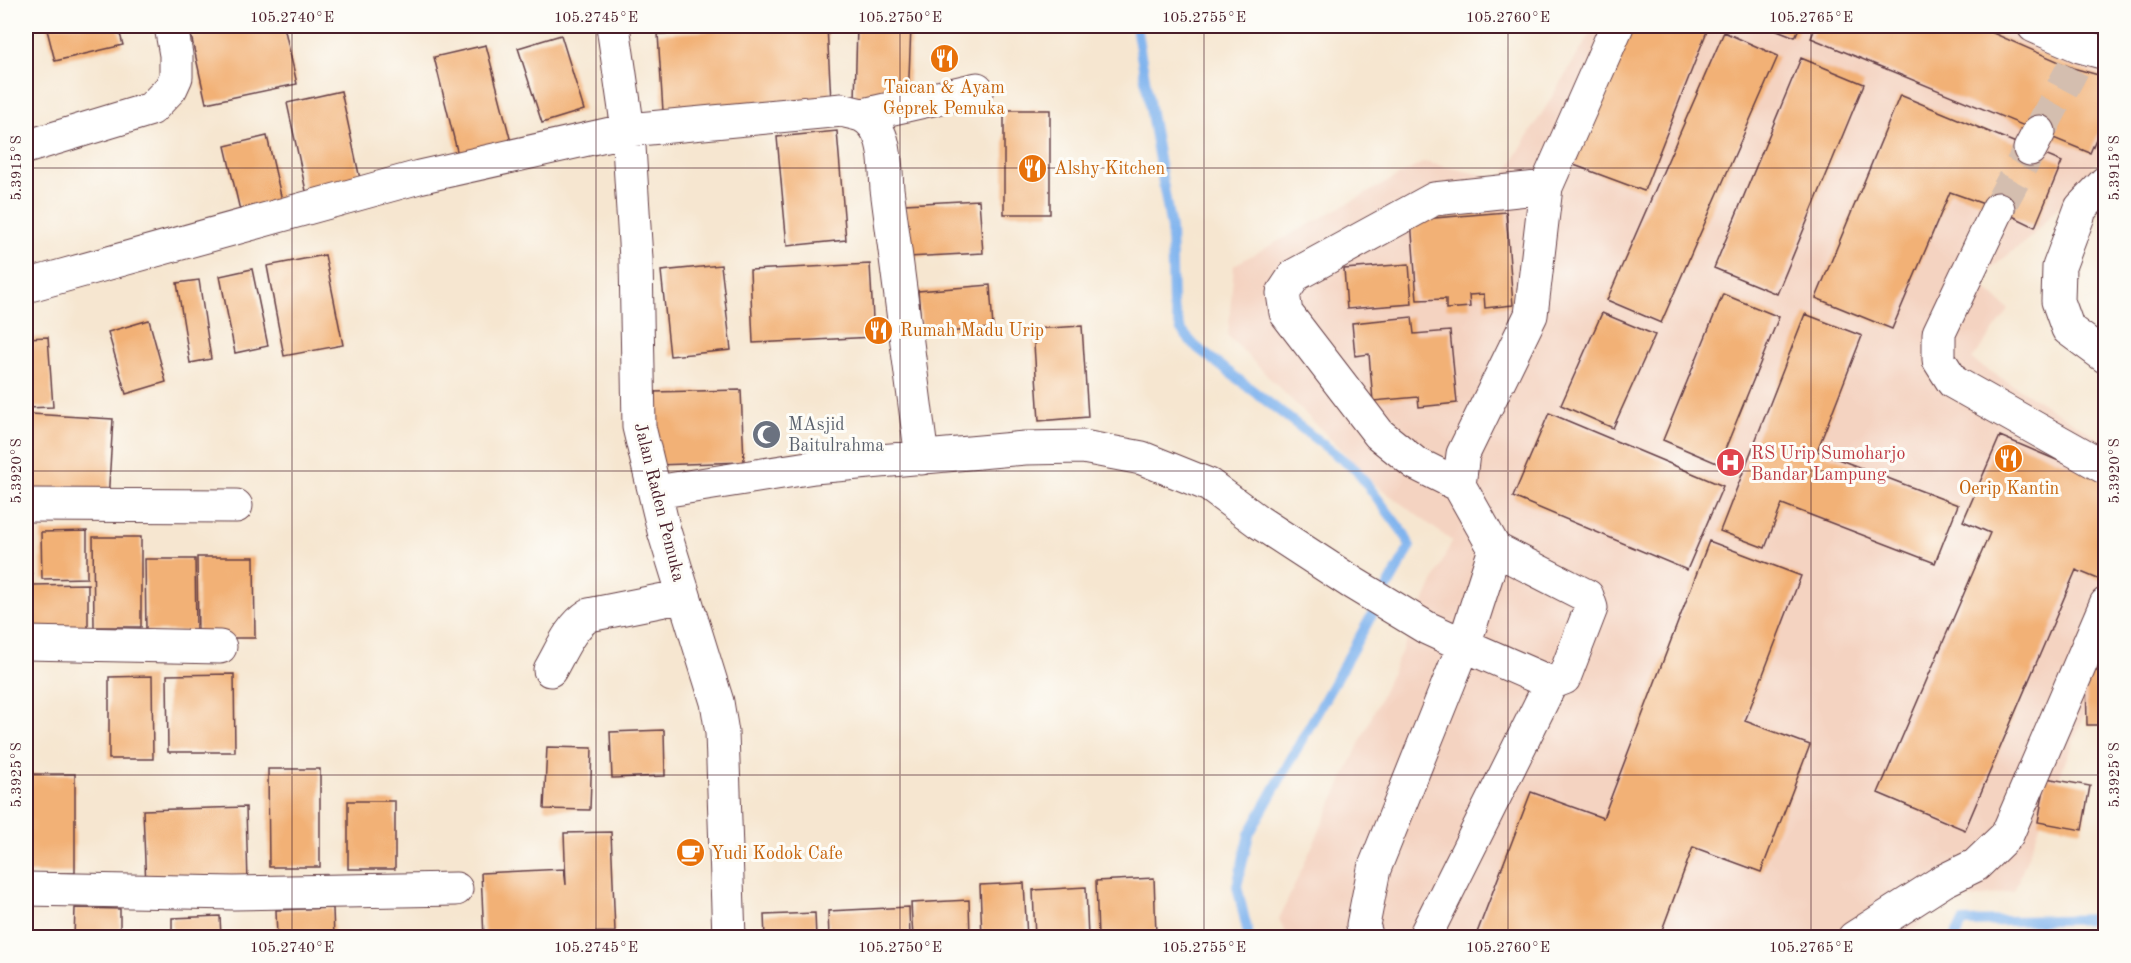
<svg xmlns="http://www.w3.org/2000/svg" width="2131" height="963" font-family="'Old Standard TT',serif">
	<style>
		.built { fill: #f4d3c1 }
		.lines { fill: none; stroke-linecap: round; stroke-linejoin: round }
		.stream { stroke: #80b4ee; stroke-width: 10 }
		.building { fill: #f2b176 }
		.minor-tunnel { stroke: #d4beaf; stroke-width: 33; stroke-dasharray: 33 16; stroke-linecap: butt }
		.minor-casing { stroke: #643d44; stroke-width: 35 }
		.minor { stroke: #fff; stroke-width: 33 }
		.ticks { fill: none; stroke: #4a1f2b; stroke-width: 1.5; stroke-opacity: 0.45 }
		.labels { text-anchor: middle; stroke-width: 6; stroke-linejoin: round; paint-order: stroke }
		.food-label { font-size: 18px; fill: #c56008; stroke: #fdfcf7; text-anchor: start }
		.worship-label { font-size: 18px; fill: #5b616d; stroke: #fdfcf7; text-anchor: start }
		.health-label { font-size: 18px; fill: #be3a42; stroke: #fdfcf7; text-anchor: start }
		.street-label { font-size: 18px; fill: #4a1f2b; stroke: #fdfcf7 }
		.neatline { fill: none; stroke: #4a1f2b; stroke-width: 2 }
		.ticks-label { font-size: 15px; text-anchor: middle; fill: #4a1f2b }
	</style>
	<rect width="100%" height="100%" fill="#fdfcf7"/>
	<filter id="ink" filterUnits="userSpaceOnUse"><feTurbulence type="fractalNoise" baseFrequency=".0167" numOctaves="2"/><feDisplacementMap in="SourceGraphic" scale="12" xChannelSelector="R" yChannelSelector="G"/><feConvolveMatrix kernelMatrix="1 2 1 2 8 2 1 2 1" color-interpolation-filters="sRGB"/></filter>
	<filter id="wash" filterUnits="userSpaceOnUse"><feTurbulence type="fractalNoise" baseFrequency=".008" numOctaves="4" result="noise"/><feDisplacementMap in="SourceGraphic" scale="24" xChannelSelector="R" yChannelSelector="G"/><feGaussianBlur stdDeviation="1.35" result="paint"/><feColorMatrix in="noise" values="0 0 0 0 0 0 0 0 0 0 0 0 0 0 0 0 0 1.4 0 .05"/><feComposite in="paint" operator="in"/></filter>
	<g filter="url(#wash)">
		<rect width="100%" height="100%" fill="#f6e6d0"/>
		<path class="built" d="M 1595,26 L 2105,26 L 2105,155 L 2031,237 L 1976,280 L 2009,310 L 1972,360 L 2105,442 L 2105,662 L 2014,891 L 1943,903 L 1905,937 L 1288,937 L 1279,919 L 1452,541 L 1376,485 L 1228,336 L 1234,265 L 1424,162 L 1502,179 Z"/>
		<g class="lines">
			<path class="stream" d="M 1136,26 L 1171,229 L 1173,306 L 1181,330 L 1195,346 L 1356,470 L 1405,535 L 1410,547 L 1249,834 L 1237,886 L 1249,938
				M 1954,938 L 1963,922 L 2106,919"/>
		</g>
		<g id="blocks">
			<path class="building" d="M 46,26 L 118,26 L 123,45 L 55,61 Z
				M 189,26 L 284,26 L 297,84 L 206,103 Z
				M 792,26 L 827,26 L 831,101 L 663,111 L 658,34 Z
				M 857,26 L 911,26 L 908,102 L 855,100 Z
				M 1629,26 L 1709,26 L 1644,191 L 1574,165 Z
				M 1767,26 L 1800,26 L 1795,37 Z
				M 1816,26 L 1977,26 L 2073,68 L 2106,77 L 2106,116 L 2090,153 L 1811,38 Z
				M 1724,32 L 1778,56 L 1661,323 L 1607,300 Z
				M 561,35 L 584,110 L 542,123 L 518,48 Z
				M 486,45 L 512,146 L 459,159 L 434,57 Z
				M 1801,58 L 1864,84 L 1777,294 L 1714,268 Z
				M 341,91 L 360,179 L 306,191 L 287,103 Z
				M 1900,95 L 2062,162 L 2035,227 L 1998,209 L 1950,192 L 1892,329 L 1816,298 Z
				M 1004,110 L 1050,110 L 1050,214 L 1004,214 Z
				M 837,131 L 846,240 L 787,246 L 777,137 Z
				M 267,136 L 284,209 L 242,219 L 225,146 Z
				M 979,200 L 983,253 L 908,257 L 905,204 Z
				M 1506,212 L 1513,305 L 1485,308 L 1484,294 L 1469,295 L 1470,307 L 1446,309 L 1446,299 L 1417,300 L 1411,220 Z
				M 325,255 L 343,345 L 284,356 L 267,266 Z
				M 870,264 L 874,337 L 753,343 L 750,270 Z
				M 1409,264 L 1412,304 L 1347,309 L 1344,269 Z
				M 721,265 L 731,350 L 670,356 L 661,271 Z
				M 252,269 L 268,346 L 235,353 L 220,276 Z
				M 199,280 L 211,359 L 190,363 L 177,283 Z
				M 990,285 L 993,328 L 922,334 L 918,291 Z
				M 1723,294 L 1779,317 L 1719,464 L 1663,440 Z
				M 1602,313 L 1655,335 L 1613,428 L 1561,405 Z
				M 1805,314 L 1862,336 L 1817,451 L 1958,505 L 1935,563 L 1782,504 L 1765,548 L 1720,531 Z
				M 1412,317 L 1414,334 L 1450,331 L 1457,403 L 1419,407 L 1418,397 L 1373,401 L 1369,354 L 1355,356 L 1352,323 Z
				M 149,320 L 166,382 L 126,394 L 108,332 Z
				M 1082,326 L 1088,417 L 1039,421 L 1033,329 Z
				M 48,337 L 53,407 L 26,408 L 26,338 Z
				M 741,390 L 744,462 L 656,465 L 653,392 Z
				M 1549,413 L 1723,486 L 1687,570 L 1513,497 Z
				M 31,414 L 113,419 L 108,501 L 27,496 Z
				M 2000,436 L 2106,481 L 2106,574 L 2103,581 L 2076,570 L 1965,830 L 1878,793 L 1990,533 L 1963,521 Z
				M 87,531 L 87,578 L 42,579 L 41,532 Z
				M 93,537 L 141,537 L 141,627 L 94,627 Z
				M 1709,541 L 1801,576 L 1745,721 L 1810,745 L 1761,872 L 1693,847 L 1659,938 L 1585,938 L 1564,930 L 1561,938 L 1475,938 L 1531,792 L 1603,818 Z
				M 197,557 L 254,557 L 255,638 L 198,638 Z
				M 145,559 L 195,559 L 196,631 L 146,631 Z
				M 26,574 L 32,574 L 32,585 L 88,584 L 88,636 L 26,636 Z
				M 2086,671 L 2106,671 L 2106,725 L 2087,725 Z
				M 234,674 L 235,752 L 168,752 L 167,675 Z
				M 152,676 L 153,759 L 109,759 L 109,677 Z
				M 664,730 L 665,776 L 612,778 L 610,732 Z
				M 547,747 L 592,748 L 590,810 L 544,809 Z
				M 268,769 L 320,769 L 320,867 L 269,867 Z
				M 26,774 L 75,774 L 75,873 L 26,873 Z
				M 2046,778 L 2090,786 L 2082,830 L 2038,822 Z
				M 348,801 L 395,801 L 395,869 L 348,869 Z
				M 246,807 L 248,884 L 146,887 L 143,810 Z
				M 611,832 L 615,932 L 567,933 L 567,938 L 484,938 L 481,873 L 564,869 L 566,885 L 564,833 Z
				M 1154,878 L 1156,934 L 1098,936 L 1096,881 Z
				M 1024,883 L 1027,938 L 982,938 L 980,885 Z
				M 1086,887 L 1088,938 L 1035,938 L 1033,890 Z
				M 969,900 L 970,938 L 913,938 L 911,903 Z
				M 909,907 L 910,938 L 829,938 L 828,911 Z
				M 75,908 L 120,909 L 120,938 L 74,938 Z
				M 333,908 L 334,938 L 277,938 L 276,910 Z
				M 815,913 L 816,938 L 765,938 L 764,915 Z
				M 220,916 L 221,938 L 172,938 L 172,918 Z"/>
		</g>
	</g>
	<g filter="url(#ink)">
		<use href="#blocks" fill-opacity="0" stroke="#643d44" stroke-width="1.5"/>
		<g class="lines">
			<path class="minor-tunnel" d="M 2039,132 L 2073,68
				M 1998,209 L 2030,149"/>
			<defs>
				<path id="minor" d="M 613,26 L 628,130 L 636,259 L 639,427 L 664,531 L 717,702 L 722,733 L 729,938
					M 2034,26 L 2080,46 L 2106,53
					M 863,115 L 977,89
					M 26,147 L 151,109 L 171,88 L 176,77 L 176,55 L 171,26
					M 2030,149 L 2039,132
					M 2106,182 L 2081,208 L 2059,267 L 2058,301 L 2068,329 L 2106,357
					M 1546,187 L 1617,26
					M 1998,209 L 1939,333 L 1939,360 L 1953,382 L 2106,468
					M 26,286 L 419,177 L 628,130 L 842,110 C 848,112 855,113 861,115 C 888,127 885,165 887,189 L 922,458
					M 656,492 L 814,467 L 1025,448 L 1083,447 L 1142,458 L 1209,485 L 1259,522 L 1351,582 L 1427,628 L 1464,645 L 1495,549 L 1459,485 L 1463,454 L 1531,315 L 1546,187 L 1434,199 L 1295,275 L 1283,293 L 1286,313 L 1379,434 L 1415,463 L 1459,485
					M 26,505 L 236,506
					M 26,643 L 220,647
					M 550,670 C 561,651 570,627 589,615 L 684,596
					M 26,889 L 234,893 L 456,889
					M 1367,938 L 1363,925 L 1374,869 L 1464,645 L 1551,683 L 1564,678 L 1591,608 L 1587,596 L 1495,549
					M 1424,938 L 1551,683
					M 1854,938 L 1943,881 L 1976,865 L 2007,835 L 2106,604"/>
			</defs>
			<use href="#minor" class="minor-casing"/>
			<use href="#minor" class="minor"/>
		</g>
	</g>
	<path class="ticks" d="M 292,26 L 292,938M 596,26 L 596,938M 900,26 L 900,938M 1204,26 L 1204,938M 1508,26 L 1508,938M 1811,26 L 1811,938M 26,168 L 2106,168M 26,471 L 2106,471M 26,775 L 2106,775"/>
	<defs>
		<symbol id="restaurant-disc" viewBox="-11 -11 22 22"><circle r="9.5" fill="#e8710a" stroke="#fdfcf7"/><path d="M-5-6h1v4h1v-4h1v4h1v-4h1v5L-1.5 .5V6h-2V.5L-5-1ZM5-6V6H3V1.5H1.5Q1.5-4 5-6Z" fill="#fff"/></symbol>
		<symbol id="mosque-disc" viewBox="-11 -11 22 22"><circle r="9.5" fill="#6b7280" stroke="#fdfcf7"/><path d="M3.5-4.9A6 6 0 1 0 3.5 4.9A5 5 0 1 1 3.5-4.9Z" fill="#fff"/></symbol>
		<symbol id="hospital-disc" viewBox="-11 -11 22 22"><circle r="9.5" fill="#e0444e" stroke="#fdfcf7"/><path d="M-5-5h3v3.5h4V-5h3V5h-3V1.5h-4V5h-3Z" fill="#fff"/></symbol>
		<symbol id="cafe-disc" viewBox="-11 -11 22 22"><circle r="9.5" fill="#e8710a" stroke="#fdfcf7"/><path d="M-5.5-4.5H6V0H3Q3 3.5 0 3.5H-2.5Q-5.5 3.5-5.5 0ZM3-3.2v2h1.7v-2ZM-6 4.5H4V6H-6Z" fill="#fff"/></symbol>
	</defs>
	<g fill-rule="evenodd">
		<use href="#restaurant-disc" x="928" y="42" width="33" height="33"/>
		<use href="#restaurant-disc" x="1016" y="152" width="33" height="33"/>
		<use href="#restaurant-disc" x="862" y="314" width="33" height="33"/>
		<use href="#mosque-disc" x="750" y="418" width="33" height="33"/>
		<use href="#restaurant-disc" x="1992" y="442" width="33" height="33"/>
		<use href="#hospital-disc" x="1714" y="446" width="33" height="33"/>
		<use href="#cafe-disc" x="674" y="836" width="33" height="33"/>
	</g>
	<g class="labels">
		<g class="food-label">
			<text x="944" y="93" text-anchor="middle">Taican &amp; Ayam<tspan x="944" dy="21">Geprek Pemuka</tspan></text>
			<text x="1054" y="174">Alshy Kitchen</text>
			<text x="900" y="336">Rumah Madu Urip</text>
			<text x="2009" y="494" text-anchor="middle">Oerip Kantin</text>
			<text x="711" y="859">Yudi Kodok Cafe</text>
		</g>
		<g class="worship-label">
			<text x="788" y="430">MAsjid<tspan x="788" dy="21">Baitulrahma</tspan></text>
		</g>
		<g class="health-label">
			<text x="1751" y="459">RS Urip Sumoharjo<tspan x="1751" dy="21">Bandar Lampung</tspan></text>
		</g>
		<g class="street-label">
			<text transform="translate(660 502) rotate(76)" y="6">Jalan Raden Pemuka</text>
		</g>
	</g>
	<rect width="2131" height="963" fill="none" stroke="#fdfcf7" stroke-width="66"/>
	<rect x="33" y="33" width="2065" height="897" class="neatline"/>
	<g class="ticks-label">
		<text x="292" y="22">105.2740°E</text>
		<text x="596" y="22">105.2745°E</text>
		<text x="900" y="22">105.2750°E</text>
		<text x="1204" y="22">105.2755°E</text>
		<text x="1508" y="22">105.2760°E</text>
		<text x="1811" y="22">105.2765°E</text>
		<text transform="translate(16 168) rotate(-90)" y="5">5.3915°S</text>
		<text transform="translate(2114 168) rotate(-90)" y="5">5.3915°S</text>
		<text transform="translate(16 471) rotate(-90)" y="5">5.3920°S</text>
		<text transform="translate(2114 471) rotate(-90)" y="5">5.3920°S</text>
		<text transform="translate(16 775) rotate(-90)" y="5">5.3925°S</text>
		<text transform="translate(2114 775) rotate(-90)" y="5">5.3925°S</text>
		<text x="292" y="952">105.2740°E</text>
		<text x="596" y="952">105.2745°E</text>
		<text x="900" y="952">105.2750°E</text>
		<text x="1204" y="952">105.2755°E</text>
		<text x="1508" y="952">105.2760°E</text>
		<text x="1811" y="952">105.2765°E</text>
	</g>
</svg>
